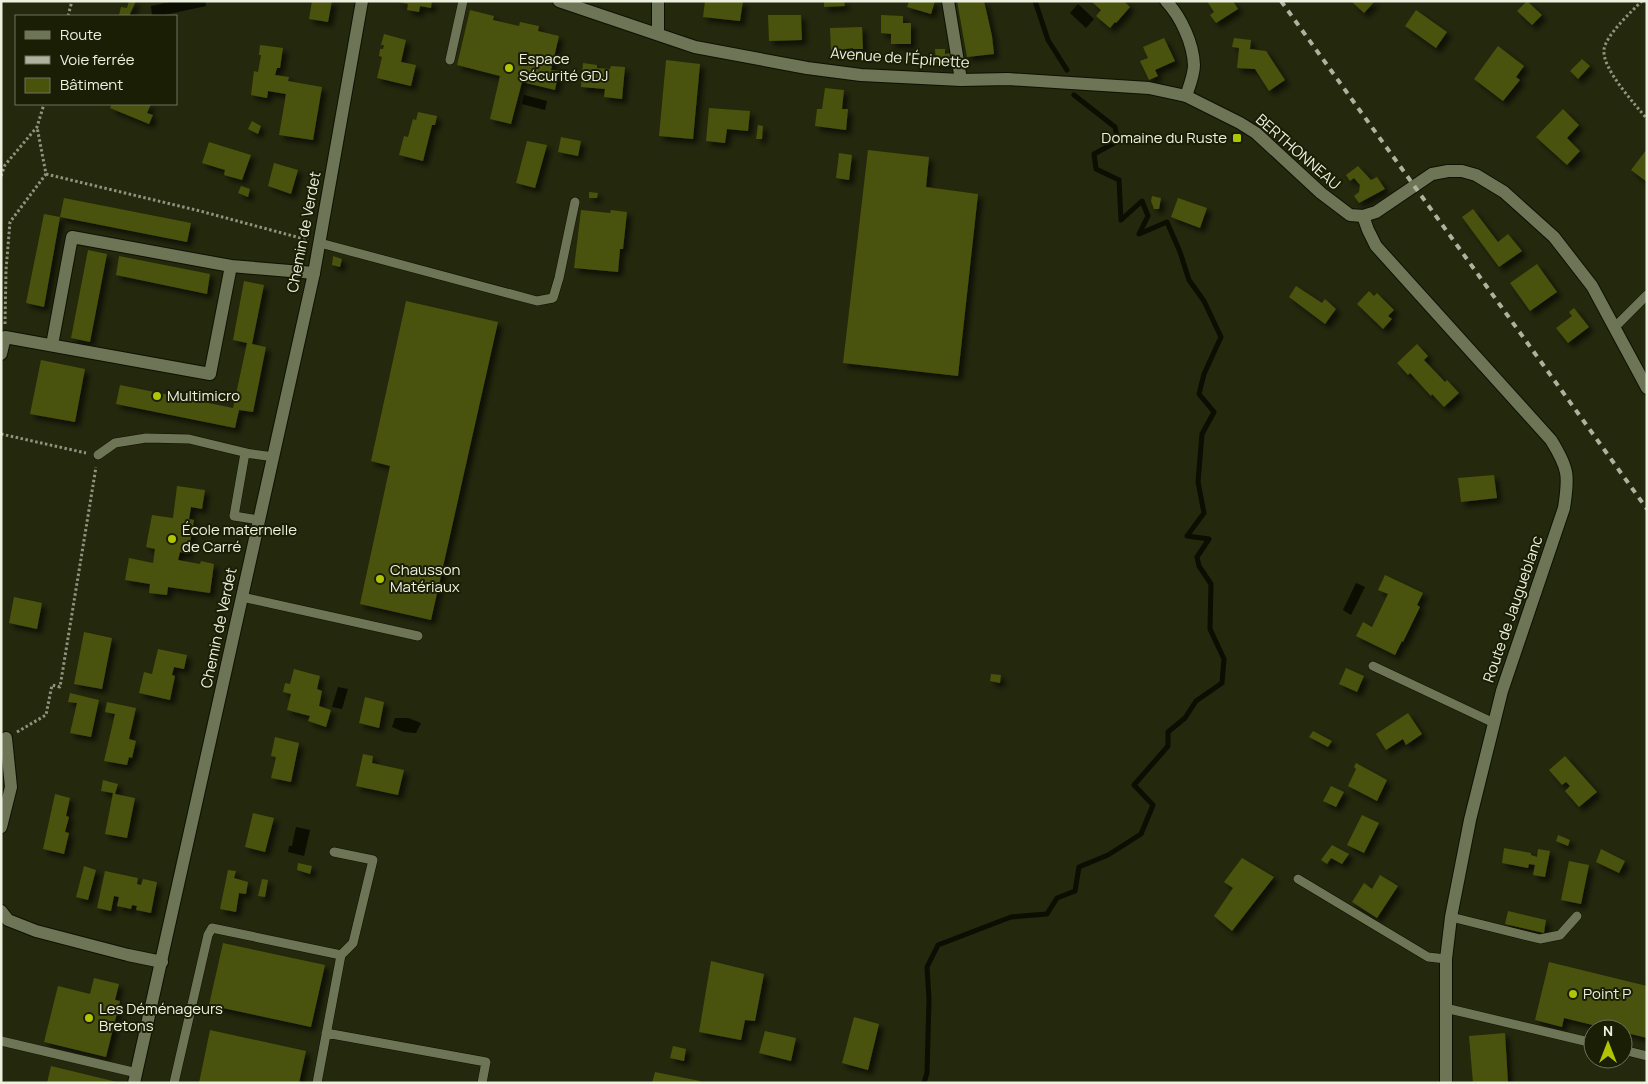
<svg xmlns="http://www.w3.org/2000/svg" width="1648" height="1084" font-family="Manrope,sans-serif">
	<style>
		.water { fill: #0b0e00 }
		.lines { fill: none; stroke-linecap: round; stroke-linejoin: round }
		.stream { stroke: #0b0e00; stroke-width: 5 }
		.building { fill: #49530a; filter: url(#shadow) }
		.service-casing { stroke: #0d1100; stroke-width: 10 }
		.minor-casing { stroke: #0d1100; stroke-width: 14 }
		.tertiary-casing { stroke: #0d1100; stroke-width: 14 }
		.path { stroke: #90947e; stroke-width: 3; stroke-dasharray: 2.5 2.5; stroke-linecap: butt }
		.service { stroke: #6e7456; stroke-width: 9 }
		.minor { stroke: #6e7456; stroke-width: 12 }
		.tertiary { stroke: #6e7456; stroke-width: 12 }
		.rail { stroke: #aeb29e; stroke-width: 4; stroke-dasharray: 6 6; stroke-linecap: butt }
		.poi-dot { fill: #b0c501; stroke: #1a1e04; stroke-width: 2 }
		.labels { text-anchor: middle; stroke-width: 4; stroke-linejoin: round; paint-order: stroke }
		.street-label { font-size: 15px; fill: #edf1e0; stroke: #1a1e04 }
		.poi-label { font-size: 15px; fill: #edf1e0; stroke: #1a1e04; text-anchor: start }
	</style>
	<defs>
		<filter id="shadow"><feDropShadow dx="4.5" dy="4.5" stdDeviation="2.5" flood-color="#0009"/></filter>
	</defs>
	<rect width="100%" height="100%" fill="#24280d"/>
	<path class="water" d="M 175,1 L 205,1 L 206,6 L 159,16 L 152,16 L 151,6 Z
		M 1078,4 L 1094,19 L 1086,28 L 1070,13 Z
		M 524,95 L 547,101 L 545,110 L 522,104 Z
		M 1356,583 L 1365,587 L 1351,615 L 1343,610 Z
		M 338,687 L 348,689 L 342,709 L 332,707 Z
		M 395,718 L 408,718 L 421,723 L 416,733 L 404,732 L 392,727 Z
		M 296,827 L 310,830 L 304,856 L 288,852 L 289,846 L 292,846 Z"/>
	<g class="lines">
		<path class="stream" d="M 1035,1 L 1048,40 L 1067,70
			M 924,1083 L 927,1073 L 929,999 L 927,967 L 938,945 L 1011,917 L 1047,914 L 1057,898 L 1075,891 L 1079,867 L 1108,855 L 1141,834 L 1153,805 L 1134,785 L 1168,746 L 1168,732 L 1185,718 L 1196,701 L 1222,683 L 1224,659 L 1210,629 L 1211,584 L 1199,566 L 1197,557 L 1209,539 L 1187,536 L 1204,513 L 1198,482 L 1202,434 L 1214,412 L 1199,394 L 1204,374 L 1221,337 L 1204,301 L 1189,280 L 1180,252 L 1167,222 L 1139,234 L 1148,216 L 1142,201 L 1121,220 L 1119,180 L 1096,169 L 1094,154 L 1118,141 L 1115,127 L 1074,95"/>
	</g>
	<path class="building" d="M 129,1 L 136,1 L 129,16 L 119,15 L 121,7 L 127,8 Z
		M 312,1 L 332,1 L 328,22 L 309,19 Z
		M 394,1 L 432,1 L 431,8 L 420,6 L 419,12 L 407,10 L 408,4 Z
		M 705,1 L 743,1 L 740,21 L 703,17 Z
		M 824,1 L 844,1 L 845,6 L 824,7 Z
		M 909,1 L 935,1 L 931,14 L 907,7 Z
		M 957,1 L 984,1 L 992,36 L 994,54 L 967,57 Z
		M 1091,1 L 1124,1 L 1130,7 L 1116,23 L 1115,22 L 1110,28 L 1096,16 L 1101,10 Z
		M 1207,1 L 1233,1 L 1238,9 L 1216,23 L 1210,15 L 1214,12 Z
		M 1351,1 L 1375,1 L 1364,13 Z
		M 1527,1 L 1542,15 L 1532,25 L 1517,11 Z
		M 470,10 L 494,16 L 493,20 L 519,26 L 520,22 L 539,26 L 538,31 L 559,36 L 551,70 L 559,71 L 555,90 L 522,82 L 511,124 L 490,119 L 500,76 L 457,65 Z
		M 1416,10 L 1447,32 L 1436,48 L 1405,26 Z
		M 768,15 L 801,15 L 802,40 L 769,41 Z
		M 881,15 L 903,16 L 903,23 L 911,23 L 911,44 L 891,44 L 891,34 L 881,33 Z
		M 862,27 L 863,49 L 853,49 L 853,48 L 831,51 L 830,28 Z
		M 384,34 L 406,40 L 401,62 L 416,65 L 411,86 L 377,78 L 382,57 L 379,56 L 380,49 L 383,49 L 384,45 L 381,45 Z
		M 1164,38 L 1175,61 L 1155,70 L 1158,76 L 1149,80 L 1140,61 L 1148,58 L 1143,47 Z
		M 1234,38 L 1251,40 L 1250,49 L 1266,51 L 1285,80 L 1269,91 L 1255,69 L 1237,68 L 1239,48 L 1232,47 Z
		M 260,45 L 283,48 L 280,68 L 277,68 L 275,75 L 289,77 L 288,81 L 322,87 L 313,140 L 279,135 L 286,94 L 268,91 L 267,98 L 251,95 L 254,71 L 258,72 L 261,55 L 259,55 Z
		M 1498,46 L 1524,66 L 1516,77 L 1520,80 L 1503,101 L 1474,79 Z
		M 935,49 L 945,49 L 945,54 L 951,53 L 950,64 L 936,63 Z
		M 1582,59 L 1590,66 L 1578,79 L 1570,71 Z
		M 666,60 L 700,64 L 693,139 L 659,136 Z
		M 583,63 L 597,65 L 597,68 L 610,69 L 611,66 L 625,67 L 622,99 L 604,97 L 605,89 L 581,87 Z
		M 825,88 L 844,90 L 842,109 L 848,109 L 846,130 L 815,126 L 817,109 L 822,109 Z
		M 112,104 L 151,104 L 147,113 L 153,115 L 149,124 L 110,108 Z
		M 709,108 L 750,111 L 748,131 L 727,129 L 725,143 L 706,141 Z
		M 1563,109 L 1579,125 L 1567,138 L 1580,151 L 1567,165 L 1536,137 Z
		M 418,112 L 437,116 L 435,125 L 432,125 L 423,161 L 399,155 L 404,136 L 408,137 L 413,119 L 416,120 Z
		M 252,121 L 261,126 L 258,134 L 248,129 Z
		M 758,125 L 763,126 L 762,139 L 756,139 Z
		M 561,137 L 581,141 L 578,156 L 558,152 Z
		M 527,141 L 547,145 L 535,188 L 516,183 Z
		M 209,142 L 251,155 L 242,180 L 224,175 L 225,170 L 202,163 Z
		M 1647,149 L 1647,182 L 1631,170 Z
		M 868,150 L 929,157 L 926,187 L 978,194 L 958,376 L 843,363 Z
		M 839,153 L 852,155 L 849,180 L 836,178 Z
		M 274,163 L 298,170 L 291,194 L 268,186 Z
		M 1358,166 L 1371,180 L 1377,177 L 1385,189 L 1359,203 L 1354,196 L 1359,192 L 1360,185 L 1354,178 L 1350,181 L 1346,175 Z
		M 241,186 L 250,189 L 248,197 L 238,193 Z
		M 589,192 L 598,193 L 597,198 L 589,198 Z
		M 1152,196 L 1161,198 L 1159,209 L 1154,209 L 1151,201 Z
		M 64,198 L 191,223 L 187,242 L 60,217 Z
		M 1178,198 L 1207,208 L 1200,228 L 1171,217 Z
		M 1473,209 L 1498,242 L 1508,234 L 1522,251 L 1499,267 L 1462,217 Z
		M 581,210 L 610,213 L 611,210 L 627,212 L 623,249 L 620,249 L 618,272 L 574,268 Z
		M 44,214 L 60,217 L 44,307 L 26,303 Z
		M 88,250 L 107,254 L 90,342 L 71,338 Z
		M 119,256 L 210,274 L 207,294 L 116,275 Z
		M 333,256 L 342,259 L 340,267 L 332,265 Z
		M 1537,264 L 1557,292 L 1530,311 L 1510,283 Z
		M 244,281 L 264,285 L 252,344 L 266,347 L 253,412 L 239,410 L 235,428 L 116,404 L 120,385 L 233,408 L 247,343 L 233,340 Z
		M 1296,286 L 1322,303 L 1325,299 L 1336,309 L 1325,324 L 1289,297 Z
		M 1369,291 L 1374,296 L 1377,293 L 1394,310 L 1388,316 L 1392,319 L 1383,329 L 1357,304 Z
		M 406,301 L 498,322 L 431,620 L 360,604 L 390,466 L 371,461 Z
		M 1574,308 L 1589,327 L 1568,343 L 1556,328 L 1572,316 L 1569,312 Z
		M 1417,344 L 1428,356 L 1424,360 L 1445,382 L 1447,380 L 1459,393 L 1444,407 L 1432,394 L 1431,396 L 1410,373 L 1408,375 L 1397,363 Z
		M 41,360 L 85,369 L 75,422 L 30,414 Z
		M 1494,475 L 1497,498 L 1461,502 L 1458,478 Z
		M 177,486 L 205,490 L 202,509 L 191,507 L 189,519 L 194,520 L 188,554 L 180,552 L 178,560 L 200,564 L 201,561 L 214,564 L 210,593 L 168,587 L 167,595 L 149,593 L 150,584 L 125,580 L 129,558 L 153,563 L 155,549 L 146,547 L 152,515 L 173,518 Z
		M 1385,575 L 1423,593 L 1417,605 L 1420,607 L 1403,642 L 1402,641 L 1395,655 L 1356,636 L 1363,622 L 1372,627 L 1388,594 L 1378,590 Z
		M 14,597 L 42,603 L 37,629 L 9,623 Z
		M 84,632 L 112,638 L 102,689 L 74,684 Z
		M 158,649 L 187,655 L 184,669 L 174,667 L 172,675 L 175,676 L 170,700 L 139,693 L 144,672 L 152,674 Z
		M 1346,668 L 1364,676 L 1357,692 L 1339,684 Z
		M 294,669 L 320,676 L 317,689 L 322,691 L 319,706 L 331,710 L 326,727 L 308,721 L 310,716 L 287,710 L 291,694 L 283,692 L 285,683 L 290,684 Z
		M 991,674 L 1001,675 L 1000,683 L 990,681 Z
		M 70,693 L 99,700 L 91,737 L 70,733 L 77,703 L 68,702 Z
		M 365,697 L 384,702 L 379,728 L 359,723 Z
		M 107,702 L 136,708 L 129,739 L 136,741 L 132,758 L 129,757 L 127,765 L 104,761 L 115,714 L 105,712 Z
		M 1408,713 L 1422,734 L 1406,745 L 1403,739 L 1386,750 L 1376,734 Z
		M 1313,731 L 1332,741 L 1328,747 L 1309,737 Z
		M 275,737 L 299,743 L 291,782 L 271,778 L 276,757 L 271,756 Z
		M 363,754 L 373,756 L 372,763 L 404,770 L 398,795 L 356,786 Z
		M 1565,756 L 1597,792 L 1579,807 L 1565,791 L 1570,786 L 1566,782 L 1562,785 L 1549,770 Z
		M 1356,763 L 1387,780 L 1377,801 L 1348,786 L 1356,769 L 1354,767 Z
		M 103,780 L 118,784 L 115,794 L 135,798 L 127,838 L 105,834 L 113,793 L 101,791 Z
		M 1331,786 L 1344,792 L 1336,807 L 1323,801 Z
		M 55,794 L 70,798 L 66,816 L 69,817 L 65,832 L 69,833 L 64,854 L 43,849 Z
		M 253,813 L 274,818 L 265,852 L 245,847 Z
		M 1362,815 L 1379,823 L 1364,853 L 1347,845 Z
		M 1558,835 L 1570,840 L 1568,846 L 1556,841 Z
		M 1332,845 L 1349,854 L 1342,864 L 1331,858 L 1327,864 L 1321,860 Z
		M 1504,848 L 1531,853 L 1531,855 L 1537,857 L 1538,849 L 1550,851 L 1545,877 L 1533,875 L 1535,865 L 1529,864 L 1528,868 L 1502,863 Z
		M 1601,849 L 1625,861 L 1619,873 L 1596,862 Z
		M 1242,858 L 1274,877 L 1232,931 L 1214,916 L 1233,888 L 1224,882 Z
		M 1569,861 L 1589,865 L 1581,904 L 1561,900 Z
		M 298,863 L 312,866 L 310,874 L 297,870 Z
		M 84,866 L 96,870 L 88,900 L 76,897 Z
		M 228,870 L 236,871 L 234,878 L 248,882 L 246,894 L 239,893 L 236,912 L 220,909 Z
		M 105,871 L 138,878 L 137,884 L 141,885 L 143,879 L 157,882 L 151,913 L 136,910 L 137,906 L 132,905 L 131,909 L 117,906 L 119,897 L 114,896 L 111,911 L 97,908 Z
		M 1380,875 L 1398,886 L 1377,918 L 1352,902 L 1364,883 L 1372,889 Z
		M 262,879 L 268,880 L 265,897 L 258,896 Z
		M 1508,911 L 1546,920 L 1544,933 L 1505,924 Z
		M 223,943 L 325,965 L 311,1027 L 209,1005 Z
		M 711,961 L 764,974 L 755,1021 L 745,1020 L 741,1040 L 699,1032 Z
		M 1549,962 L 1647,986 L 1647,1038 L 1623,1032 L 1623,1029 L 1609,1029 L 1564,1018 L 1562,1027 L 1535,1020 Z
		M 94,978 L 119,984 L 115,1000 L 120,1001 L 106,1057 L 44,1042 L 58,986 L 90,994 Z
		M 854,1017 L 879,1024 L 868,1070 L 842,1063 Z
		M 210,1030 L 306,1051 L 299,1083 L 199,1083 Z
		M 765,1031 L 796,1038 L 791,1061 L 759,1053 Z
		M 1505,1033 L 1508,1083 L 1473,1083 L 1469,1036 Z
		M 673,1046 L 686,1049 L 684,1061 L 670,1058 Z
		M 51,1066 L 117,1082 L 117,1083 L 47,1083 Z
		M 655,1072 L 700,1081 L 700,1083 L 652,1083 Z"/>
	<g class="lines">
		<defs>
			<path id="service" d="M 450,60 L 463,1
				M 320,243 L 537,301 L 553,298 L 559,278 L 575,202
				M 1614,328 L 1647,295
				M 98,455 L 115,443 L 146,438 L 189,439 L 247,453
				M 259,520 L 234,516 L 245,453 L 274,457
				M 242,597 L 418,636
				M 1373,666 L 1494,723
				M 334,852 L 373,860 L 353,943 L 341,955
				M 1298,879 L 1428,957 L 1446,959
				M 1451,917 L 1540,939 L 1560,935 L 1577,916
				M 1445,1008 L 1593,1043
				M 326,1033 L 486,1062 L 482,1083
				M 1,1041 L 137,1073
				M 1623,1050 L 1647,1056
				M 174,1083 L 208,935 L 212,928 L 341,955 L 317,1083"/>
			<path id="minor" d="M 658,1 L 658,34
				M 948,1 L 961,80
				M 1166,1 C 1181,17 1193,43 1194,65 C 1194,75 1189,87 1186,96
				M 1363,216 L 1368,230 L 1376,246 L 1551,440 C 1569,469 1569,476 1564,508 L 1502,691 L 1470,820 L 1451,917 L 1446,959 L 1446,1083
				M 52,345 L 72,237 L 231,266 L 314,273
				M 1,354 L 5,337 L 210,374 L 231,266
				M 1,827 L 11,787 L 6,738
				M 1,911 L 8,920 L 36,931 L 128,955 L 162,962"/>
			<path id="tertiary" d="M 559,1 L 695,47 L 807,68 L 861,75 L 961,80 L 1008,79 L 1149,88 L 1186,96 L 1240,123 L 1256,133 L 1321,193 L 1350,215 L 1363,216 L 1376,212 L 1432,174 L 1448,171 L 1462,171 L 1476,175 L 1504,192 L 1554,237 L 1592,286 L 1647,388
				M 134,1083 L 314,273 L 362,1"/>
		</defs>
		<use href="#service" class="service-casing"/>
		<use href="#minor" class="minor-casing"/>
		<use href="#tertiary" class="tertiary-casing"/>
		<path class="path" d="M 1642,1 C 1631,12 1605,36 1604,50 C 1602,69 1635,104 1647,119
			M 68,16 L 72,1
			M 46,174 L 200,211 L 308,240
			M 1,176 L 5,165 L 37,127 L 44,104
			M 5,324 L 6,270 L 10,222 L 46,174 L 37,127
			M 1,434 L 86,453
			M 17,732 L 46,715 L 52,685 L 60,687 L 96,467"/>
		<use href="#service" class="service"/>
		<use href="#minor" class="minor"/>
		<use href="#tertiary" class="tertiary"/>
		<path class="rail" d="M 1281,1 L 1647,509"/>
	</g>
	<g class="poi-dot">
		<circle cx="509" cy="68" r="5"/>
		<rect x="1232" y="133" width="10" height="10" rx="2.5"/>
		<circle cx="157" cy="396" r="5"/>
		<circle cx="172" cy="539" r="5"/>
		<circle cx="380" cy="579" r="5"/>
		<circle cx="1573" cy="994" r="5"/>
		<circle cx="89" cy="1018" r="5"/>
	</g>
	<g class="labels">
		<g class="street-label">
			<text transform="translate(900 58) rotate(4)" y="5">Avenue de l'Épinette</text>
			<text transform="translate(1298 152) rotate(41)" y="5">BERTHONNEAU</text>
			<text transform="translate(304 232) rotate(-79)" y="5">Chemin de Verdet</text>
			<text transform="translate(1513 609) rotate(-71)" y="5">Route de Jaugueblanc</text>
			<text transform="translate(219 628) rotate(-78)" y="5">Chemin de Verdet</text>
		</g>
		<g class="poi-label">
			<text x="519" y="64">Espace<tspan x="519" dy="17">Sécurité GDJ</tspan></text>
			<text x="1227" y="143" text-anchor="end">Domaine du Ruste</text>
			<text x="167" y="401">Multimicro</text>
			<text x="182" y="535">École maternelle<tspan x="182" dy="17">de Carré</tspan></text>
			<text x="390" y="575">Chausson<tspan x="390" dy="17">Matériaux</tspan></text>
			<text x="1583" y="999">Point P</text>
			<text x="99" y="1014">Les Déménageurs<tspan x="99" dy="17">Bretons</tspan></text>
		</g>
	</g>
	<rect width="1648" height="1084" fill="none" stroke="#edf1e0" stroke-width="5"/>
	<rect x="15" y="15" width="162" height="90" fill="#1a1e04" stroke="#6e725c"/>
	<rect x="25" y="31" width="25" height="8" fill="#6e7456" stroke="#6e725c"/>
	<text x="60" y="40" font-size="15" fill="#edf1e0">Route</text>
	<rect x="25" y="56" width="25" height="8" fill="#aeb29e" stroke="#6e725c"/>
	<text x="60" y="65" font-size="15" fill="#edf1e0">Voie ferrée</text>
	<rect x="25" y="78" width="25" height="15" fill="#49530a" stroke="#6e725c"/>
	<text x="60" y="90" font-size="15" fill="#edf1e0">Bâtiment</text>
	<g transform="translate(1608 1044)"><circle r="24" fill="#1a1e04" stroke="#6e725c"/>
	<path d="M0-4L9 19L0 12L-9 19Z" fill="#b0c501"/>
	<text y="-8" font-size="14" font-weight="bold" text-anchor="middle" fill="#edf1e0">N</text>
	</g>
</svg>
